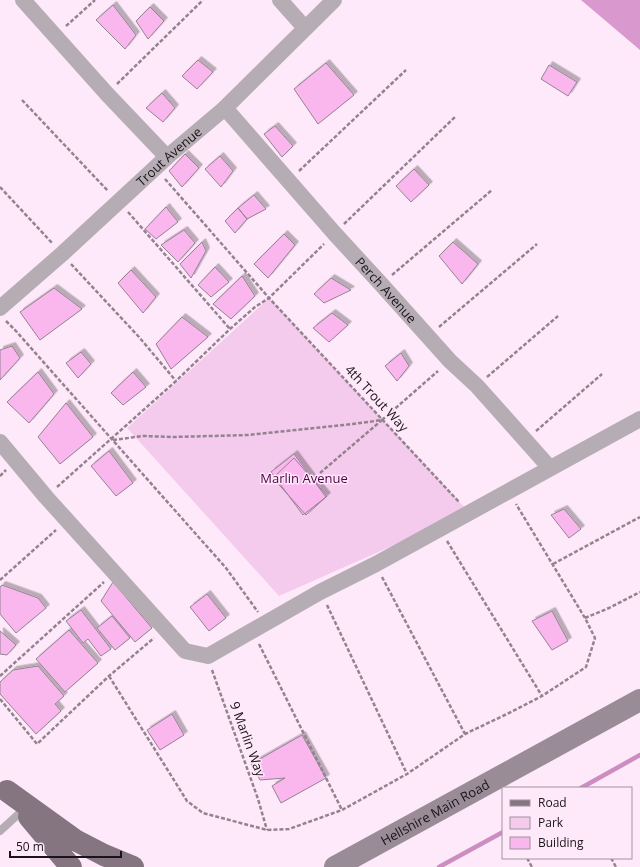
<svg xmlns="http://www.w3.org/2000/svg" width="640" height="867" font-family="'Open Sans',sans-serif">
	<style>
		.green { fill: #f5cbed }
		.forest { fill: #da99ce }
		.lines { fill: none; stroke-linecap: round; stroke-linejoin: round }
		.stream { stroke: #cd8dc1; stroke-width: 4.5 }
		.building { fill: #fab7ee; stroke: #948291; filter: url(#shadow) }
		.path { stroke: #92838f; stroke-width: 2.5; stroke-dasharray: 4 2; stroke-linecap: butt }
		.lane { stroke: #b6adb4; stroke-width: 8 }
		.street { stroke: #b6adb4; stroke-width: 16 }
		.secondary { stroke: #998c96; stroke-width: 22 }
		.primary { stroke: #857581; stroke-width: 22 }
		.labels { text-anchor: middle; stroke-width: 3; stroke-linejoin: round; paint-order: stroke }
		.street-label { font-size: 13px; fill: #1a1319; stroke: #fee9fa }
		.park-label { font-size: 13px; fill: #500048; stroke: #fee9fa }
	</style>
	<defs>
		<filter id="shadow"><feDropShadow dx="3.5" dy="-3.5" stdDeviation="0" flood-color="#0004"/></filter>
	</defs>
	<rect width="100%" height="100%" fill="#fee9fa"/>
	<path class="green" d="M 269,298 L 469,512 L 279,596 L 127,428 Z"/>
	<path class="forest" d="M 581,0 L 640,0 L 640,50 Z"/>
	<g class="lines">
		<path class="stream" d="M 581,788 L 640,755
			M 439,867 L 503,832"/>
	</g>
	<path class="building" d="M 113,5 L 136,35 L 125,49 L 96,20 Z
		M 150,7 L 164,21 L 148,39 L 136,21 Z
		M 198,60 L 213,72 L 197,89 L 182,76 Z
		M 326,63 L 354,95 L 318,124 L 294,89 Z
		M 549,65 L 577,82 L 568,96 L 541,79 Z
		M 162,93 L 175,108 L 163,122 L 146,108 Z
		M 275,126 L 293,146 L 282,157 L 264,134 Z
		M 185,154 L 199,168 L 182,187 L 169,171 Z
		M 220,156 L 233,171 L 221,187 L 205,169 Z
		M 414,169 L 429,185 L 411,202 L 396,186 Z
		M 254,195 L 266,209 L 247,219 L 238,208 Z
		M 166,207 L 178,222 L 156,239 L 145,229 Z
		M 238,208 L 247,219 L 235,233 L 225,221 Z
		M 184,230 L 195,243 L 178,262 L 161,245 Z
		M 284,234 L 295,245 L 268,278 L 254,264 Z
		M 202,242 L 206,251 L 191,278 L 180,264 Z
		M 453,242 L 478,264 L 462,284 L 439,256 Z
		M 215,267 L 229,282 L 211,297 L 198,285 Z
		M 131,270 L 156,297 L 143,313 L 118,283 Z
		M 242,276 L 255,296 L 231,319 L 213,304 Z
		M 331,278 L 351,290 L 324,303 L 314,294 Z
		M 54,288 L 82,309 L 40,340 L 20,312 Z
		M 332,313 L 348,325 L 329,342 L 313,328 Z
		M 182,317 L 208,337 L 171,369 L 156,344 Z
		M 12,346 L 20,358 L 0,380 L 0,350 Z
		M 81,352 L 91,364 L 78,378 L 66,363 Z
		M 401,353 L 409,366 L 397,381 L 385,366 Z
		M 38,372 L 54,394 L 29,423 L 7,402 Z
		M 133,372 L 146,387 L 123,405 L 111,393 Z
		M 66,403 L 93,437 L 60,464 L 38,437 Z
		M 109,451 L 133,483 L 116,496 L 91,466 Z
		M 294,454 L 326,497 L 303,515 L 271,472 Z
		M 294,458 L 327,496 L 306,515 L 273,478 Z
		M 564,509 L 581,529 L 569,538 L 551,515 Z
		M 113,582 L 152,628 L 135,642 L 101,601 Z
		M 2,585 L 38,598 L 46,608 L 16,633 L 0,614 L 0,587 Z
		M 207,594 L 226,618 L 209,631 L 190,607 Z
		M 81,610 L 111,649 L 101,656 L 88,639 L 83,643 L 66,621 Z
		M 552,611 L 568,641 L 552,650 L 532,621 Z
		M 112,616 L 130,638 L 115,650 L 97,628 Z
		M 69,630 L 98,663 L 65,692 L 36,659 Z
		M 0,631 L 16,645 L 7,655 L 0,654 Z
		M 38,666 L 64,696 L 55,704 L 61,711 L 36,734 L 0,694 L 0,682 L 13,670 Z
		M 172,714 L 184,735 L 160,750 L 147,730 Z
		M 302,735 L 326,778 L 281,803 L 272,786 L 285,778 L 260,780 L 251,764 Z"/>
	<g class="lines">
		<path class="path" d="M 66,26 L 95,0
			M 117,84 L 203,0
			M 22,100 L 108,191
			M 299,171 L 406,70
			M 165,179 L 269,298 L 459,502
			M 0,187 L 53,244
			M 128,212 L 230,329
			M 344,224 L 456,116
			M 71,264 L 139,337 L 176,381
			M 392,275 L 492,190
			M 6,321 L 15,330 L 226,568 L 258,612
			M 439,327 L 537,244
			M 487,377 L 558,316
			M 536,431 L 602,374
			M 113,440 L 143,436 L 174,437 L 248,435 L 353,424 L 382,420 L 438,371
			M 320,473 L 382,420
			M 0,476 L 6,470
			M 57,487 L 176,381 L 230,329 L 255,307 L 269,298 L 324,244
			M 447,541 L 542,696
			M 553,564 L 640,517
			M 382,577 L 465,734
			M 0,580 L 56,530
			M 327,605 L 407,774
			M 585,618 L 609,608 L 640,592
			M 259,644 L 342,810
			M 212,670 L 258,799 L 267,830
			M 0,676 L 104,582
			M 109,676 L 187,801 L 203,813 L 267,830 L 289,829 L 342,810 L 407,774 L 465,734 L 507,714 L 542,696 L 586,667 L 595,638 L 585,618 L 516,504
			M 0,699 L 37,744 L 109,676 L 154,638
			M 527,858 L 532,867
			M 611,858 L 616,867"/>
		<path class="lane" d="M 0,831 L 23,810"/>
		<g class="street">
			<path d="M 23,0 L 107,94 L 167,157"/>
			<path d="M 280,0 L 305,28"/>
			<path id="s1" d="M 225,108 L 335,234 L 381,284 L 450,361 L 477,386 L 550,468"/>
			<path id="s2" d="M 0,308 L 62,254 L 167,157 L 225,108 L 334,0"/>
			<path d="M 0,442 L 46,497 L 185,651 L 208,656 L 320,592 L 376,564 L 640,419"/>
		</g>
		<path class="secondary" id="s3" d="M 335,867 L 640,700"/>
		<path class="primary" d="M 7,791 L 75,840 L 104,855 L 133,867
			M 29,817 L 71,867"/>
	</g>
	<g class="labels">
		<g class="street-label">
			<text dy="5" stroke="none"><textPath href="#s2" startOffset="227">Trout Avenue</textPath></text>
			<text dy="5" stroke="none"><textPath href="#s1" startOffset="243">Perch Avenue</textPath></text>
			<text transform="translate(377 398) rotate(47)" y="5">4th Trout Way</text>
			<text transform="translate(248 739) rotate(70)" y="5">9 Marlin Way</text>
			<text dy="5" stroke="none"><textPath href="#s3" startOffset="114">Hellshire Main Road</textPath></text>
		</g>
		<g class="park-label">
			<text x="304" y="483">Marlin Avenue</text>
		</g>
	</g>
	<rect x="502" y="787" width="130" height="72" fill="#fee9fa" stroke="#a393a0"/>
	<rect x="510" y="800" width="20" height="6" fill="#857581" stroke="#a393a0"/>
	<text x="538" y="807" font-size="12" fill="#1a1319">Road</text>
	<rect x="510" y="817" width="20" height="12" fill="#f5cbed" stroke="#a393a0"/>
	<text x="538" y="827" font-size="12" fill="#1a1319">Park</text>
	<rect x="510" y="837" width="20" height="12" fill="#fab7ee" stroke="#a393a0"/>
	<text x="538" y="847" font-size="12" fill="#1a1319">Building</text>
	<path d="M10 851v6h111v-6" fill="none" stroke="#1a1319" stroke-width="2"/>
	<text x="16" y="851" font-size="12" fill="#1a1319" stroke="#fee9fa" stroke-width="3" paint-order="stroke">50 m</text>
</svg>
